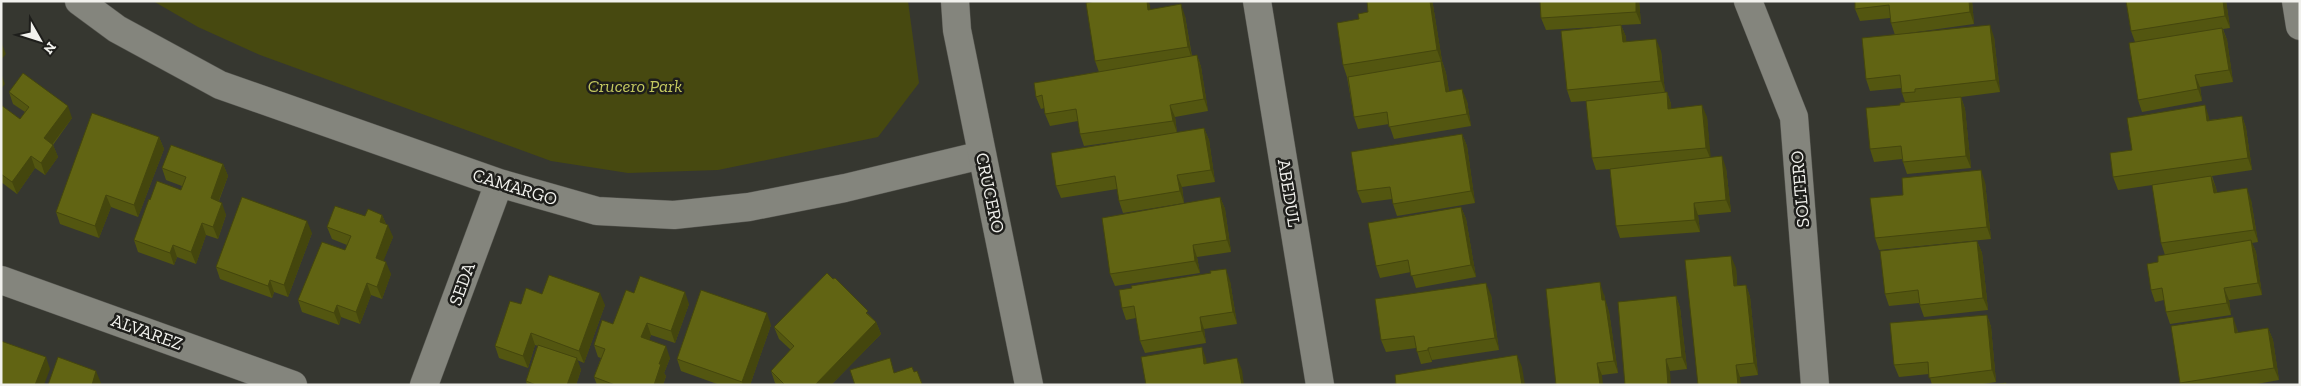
<svg xmlns="http://www.w3.org/2000/svg" width="2301" height="386" font-family="'Zilla Slab',serif">
	<style>
		.green { fill: #474910 }
		.lines { fill: none; stroke-linecap: round; stroke-linejoin: round }
		.minor-casing { stroke: #55554f; stroke-width: 29 }
		.tertiary-casing { stroke: #55554f; stroke-width: 29 }
		.minor { stroke: #84857d; stroke-width: 28 }
		.tertiary { stroke: #84857d; stroke-width: 28 }
		.wall { fill: #535610 }
		.shaded-wall { fill: #44460d }
		.building { fill: #616413; stroke: #44460d }
		.labels { text-anchor: middle; stroke-width: 5; stroke-linejoin: round; paint-order: stroke }
		.park-label { font-size: 18px; font-style: italic; fill: #c4c960; stroke: #1e1e1b }
		.street-label { font-size: 18px; fill: #f1f1ed; stroke: #1e1e1b }
	</style>
	<rect width="100%" height="100%" fill="#363730"/>
	<path class="green" d="M 153,1 L 908,1 L 919,83 L 878,137 L 718,170 L 628,173 L 551,161 L 260,55 L 198,27 Z"/>
	<g class="lines">
		<defs>
			<path id="minor" d="M 79,1 L 117,29 L 220,85 L 499,183 L 597,211 L 674,215 L 749,207 L 845,188 L 982,155
				M 1257,1 L 1320,385
				M 1748,1 L 1794,117 L 1815,385
				M 2296,1 L 2300,26
				M 1,280 L 293,385
				M 424,385 L 499,183"/>
			<path id="tertiary" d="M 955,1 L 957,30 L 1029,385"/>
		</defs>
		<use href="#minor" class="minor-casing"/>
		<use href="#tertiary" class="tertiary-casing"/>
		<use href="#minor" class="minor"/>
		<use href="#tertiary" class="tertiary"/>
	</g>
	<path class="wall" d="M 1367,1 L 1432,1 L 1433,5 L 1442,61 L 1446,73 L 1449,91 L 1467,101 L 1471,126 L 1394,139 L 1389,124 L 1358,129 L 1354,117 L 1347,77 L 1343,65 L 1359,19 L 1368,12 Z
		M 1540,1 L 1639,1 L 1641,24 L 1621,25 L 1626,37 L 1626,42 L 1661,51 L 1665,93 L 1667,92 L 1671,104 L 1671,108 L 1707,117 L 1710,157 L 1726,168 L 1731,212 L 1698,215 L 1700,232 L 1620,238 L 1616,226 L 1610,169 L 1596,170 L 1592,158 L 1586,101 L 1571,102 L 1567,90 L 1612,26 L 1546,30 L 1541,18 Z
		M 1855,1 L 1972,1 L 1974,24 L 1895,35 L 1891,23 L 1890,18 L 1860,21 L 1855,9 Z
		M 2126,1 L 2226,1 L 2230,28 L 2223,29 L 2227,40 L 2233,82 L 2200,87 L 2202,101 L 2142,112 L 2138,100 L 2135,42 L 2131,31 Z
		M 1150,5 L 1150,9 L 1185,16 L 1192,56 L 1197,55 L 1201,67 L 1208,111 L 1175,117 L 1177,133 L 1204,128 L 1209,140 L 1215,182 L 1182,187 L 1184,203 L 1123,213 L 1119,201 L 1117,189 L 1061,198 L 1056,186 L 1176,133 L 1084,146 L 1080,134 L 1078,121 L 1050,126 L 1045,114 L 1044,108 L 1041,109 L 1036,97 L 1099,72 L 1095,61 Z
		M 1994,37 L 2000,92 L 1961,97 L 1965,109 L 1971,168 L 1907,174 L 1902,159 L 1874,162 L 1870,149 L 1900,105 L 1905,102 L 1902,93 L 1901,88 L 1870,91 L 1866,79 Z
		M 9,92 L 72,118 L 53,145 L 58,157 L 45,175 L 35,168 L 17,194 L 1,182 L 1,105 L 20,119 L 25,112 L 13,104 Z
		M 2205,105 L 2209,120 L 2242,116 L 2246,128 L 2252,170 L 2212,176 L 2216,188 L 2217,193 L 2251,200 L 2258,242 L 2252,243 L 2256,252 L 2262,295 L 2229,300 L 2231,315 L 2170,324 L 2166,312 L 2164,300 L 2155,302 L 2151,290 L 2158,262 L 2165,255 L 2161,243 L 2180,181 L 2118,190 L 2113,177 L 2132,150 Z
		M 1462,134 L 1467,146 L 1475,203 L 1397,216 L 1393,204 L 1392,199 L 1362,203 L 1357,191 Z
		M 159,137 L 164,149 L 138,217 L 111,207 L 99,238 L 60,224 L 56,212 Z
		M 223,164 L 228,176 L 219,201 L 226,215 L 218,239 L 206,235 L 196,264 L 177,257 L 174,265 L 138,252 L 134,240 L 150,200 L 181,190 L 182,186 L 166,180 L 162,168 Z
		M 1985,182 L 1991,239 L 1879,250 L 1875,238 L 1903,195 Z
		M 1220,197 L 1225,209 L 1231,252 L 1197,257 L 1200,273 L 1115,286 L 1110,274 Z
		M 1461,207 L 1466,219 L 1476,277 L 1416,288 L 1411,272 L 1380,278 L 1376,266 Z
		M 382,215 L 386,224 L 393,237 L 383,261 L 391,274 L 382,299 L 371,295 L 360,324 L 341,317 L 339,325 L 302,312 L 298,300 L 345,250 L 347,245 L 332,239 L 327,227 L 365,216 Z
		M 312,233 L 288,297 L 274,292 L 272,298 L 220,279 L 216,267 Z
		M 1977,241 L 1982,253 L 1988,310 L 1924,317 L 1919,303 L 1889,306 L 1885,294 Z
		M 1736,268 L 1737,285 L 1746,285 L 1750,297 L 1758,375 L 1740,377 L 1698,385 Z
		M 833,279 L 876,322 L 881,334 L 831,385 L 777,385 L 775,383 L 771,371 L 791,350 L 779,339 L 774,327 Z
		M 1230,281 L 1237,324 L 1204,329 L 1206,343 L 1145,353 L 1140,341 L 1136,318 L 1126,320 L 1122,308 Z
		M 634,293 L 689,304 L 675,343 L 651,335 L 649,340 L 670,358 L 664,373 L 666,376 L 663,385 L 597,385 L 594,377 L 601,358 L 598,357 L 594,345 L 613,324 Z
		M 542,294 L 605,305 L 584,363 L 577,360 L 581,370 L 576,385 L 527,385 L 526,381 L 538,346 L 535,345 L 528,368 L 499,358 L 495,346 L 521,304 Z
		M 1604,294 L 1605,300 L 1609,312 L 1618,373 L 1602,375 L 1556,385 Z
		M 1491,295 L 1499,350 L 1432,360 L 1432,362 L 1421,364 L 1416,348 L 1386,352 L 1381,340 Z
		M 1676,296 L 1680,308 L 1687,369 L 1670,371 L 1625,385 Z
		M 1987,315 L 1991,327 L 1996,382 L 1977,385 L 1932,385 L 1929,374 L 1899,377 L 1894,365 Z
		M 771,325 L 750,385 L 720,385 L 681,371 L 677,359 Z
		M 2268,328 L 2273,340 L 2279,380 L 2251,385 L 2180,385 L 2180,383 L 2237,329 L 2238,333 Z"/>
	<path class="shaded-wall" d="M 1147,1 L 1148,1 L 1150,5 L 1152,22 L 1148,10 Z
		M 1430,1 L 1432,1 L 1433,5 L 1442,61 L 1446,73 L 1451,104 L 1446,92 L 1441,61 L 1437,50 Z
		M 1636,1 L 1639,1 L 1641,24 L 1636,12 Z
		M 1969,1 L 1972,1 L 1974,24 L 1970,12 Z
		M 2223,1 L 2226,1 L 2230,28 L 2225,16 Z
		M 1181,4 L 1185,16 L 1192,59 L 1188,47 Z
		M 1621,25 L 1626,37 L 1627,54 L 1623,42 Z
		M 1990,25 L 1994,37 L 2000,92 L 1996,80 Z
		M 2222,28 L 2227,40 L 2233,82 L 2229,70 Z
		M 1656,39 L 1661,51 L 1665,93 L 1661,81 Z
		M 1,42 L 6,54 L 1,60 Z
		M 1197,55 L 1201,67 L 1208,111 L 1204,99 Z
		M 1,73 L 5,84 L 1,89 Z
		M 2195,75 L 2200,87 L 2202,101 L 2198,89 Z
		M 1462,89 L 1467,101 L 1471,126 L 1467,114 Z
		M 1667,92 L 1671,104 L 1672,121 L 1668,109 Z
		M 1961,97 L 1965,109 L 1971,168 L 1966,156 Z
		M 1170,105 L 1175,117 L 1177,133 L 1173,121 Z
		M 1702,105 L 1707,117 L 1711,160 L 1706,148 Z
		M 2205,105 L 2209,117 L 2211,133 L 2207,121 Z
		M 68,106 L 72,118 L 48,150 L 44,138 Z
		M 2242,116 L 2246,128 L 2252,170 L 2248,158 Z
		M 1204,128 L 1209,140 L 1215,182 L 1211,170 Z
		M 1462,134 L 1467,146 L 1475,203 L 1471,191 Z
		M 159,137 L 164,149 L 138,217 L 134,205 Z
		M 53,145 L 58,157 L 45,175 L 41,163 Z
		M 31,156 L 35,168 L 17,194 L 12,182 Z
		M 1722,156 L 1726,168 L 1731,212 L 1726,200 Z
		M 223,164 L 228,176 L 215,210 L 211,198 Z
		M 1981,170 L 1985,182 L 1991,239 L 1987,227 Z
		M 1177,175 L 1182,187 L 1184,203 L 1180,191 Z
		M 2211,176 L 2216,188 L 2219,205 L 2214,193 Z
		M 2247,188 L 2251,200 L 2258,242 L 2254,230 Z
		M 106,195 L 111,207 L 99,238 L 95,226 Z
		M 1220,197 L 1225,209 L 1231,252 L 1227,240 Z
		M 222,203 L 226,215 L 218,239 L 213,227 Z
		M 1694,203 L 1698,215 L 1700,232 L 1695,220 Z
		M 1461,207 L 1466,219 L 1476,277 L 1471,265 Z
		M 382,215 L 387,227 L 380,222 Z
		M 307,221 L 312,233 L 288,297 L 284,285 Z
		M 202,223 L 206,235 L 196,264 L 191,252 Z
		M 388,225 L 393,237 L 380,270 L 376,258 Z
		M 2251,240 L 2256,252 L 2262,295 L 2258,283 Z
		M 1977,241 L 1982,253 L 1988,310 L 1983,298 Z
		M 173,245 L 177,257 L 174,265 L 170,253 Z
		M 1193,245 L 1197,257 L 1200,273 L 1195,261 Z
		M 1731,256 L 1736,268 L 1738,298 L 1734,286 Z
		M 386,262 L 391,274 L 382,299 L 377,287 Z
		M 1226,269 L 1230,281 L 1237,324 L 1233,312 Z
		M 270,280 L 274,292 L 272,298 L 268,286 Z
		M 1600,282 L 1609,312 L 1618,373 L 1614,361 L 1602,300 Z
		M 367,283 L 371,295 L 360,324 L 356,312 Z
		M 1486,283 L 1491,295 L 1499,350 L 1495,338 Z
		M 1746,285 L 1750,297 L 1758,375 L 1754,363 Z
		M 2224,288 L 2229,300 L 2231,315 L 2227,303 Z
		M 685,292 L 689,304 L 675,343 L 671,331 Z
		M 600,293 L 605,305 L 584,363 L 579,351 Z
		M 1676,296 L 1680,308 L 1687,369 L 1682,357 Z
		M 337,305 L 341,317 L 339,325 L 334,313 Z
		M 767,313 L 771,325 L 750,385 L 743,385 L 742,382 Z
		M 1987,315 L 1991,327 L 1996,382 L 1992,370 Z
		M 1200,317 L 1204,329 L 1206,343 L 1202,331 Z
		M 2233,317 L 2237,329 L 2239,345 L 2235,333 Z
		M 876,322 L 881,334 L 831,385 L 815,385 Z
		M 647,323 L 651,335 L 646,349 L 641,337 Z
		M 2268,328 L 2273,340 L 2279,380 L 2274,368 Z
		M 531,333 L 535,345 L 528,368 L 523,356 Z
		M 666,346 L 670,358 L 664,373 L 666,376 L 663,385 L 654,385 L 659,364 Z
		M 1202,347 L 1206,359 L 1209,376 L 1204,364 Z
		M 1428,348 L 1432,360 L 1432,362 L 1428,350 Z
		M 1517,355 L 1522,367 L 1525,385 L 1522,385 Z
		M 46,357 L 50,369 L 44,385 L 35,385 Z
		M 577,358 L 581,370 L 576,385 L 567,385 Z
		M 1237,358 L 1242,370 L 1244,385 L 1242,385 Z
		M 1666,359 L 1670,371 L 1671,385 L 1668,385 Z
		M 1597,363 L 1602,375 L 1603,385 L 1600,385 Z
		M 1736,365 L 1740,377 L 1741,385 L 1738,385 Z
		M 96,371 L 101,383 L 100,385 L 92,385 Z"/>
	<path class="building" d="M 1095,1 L 1147,1 L 1148,10 L 1181,4 L 1188,47 L 1095,61 L 1086,3 Z
		M 1367,1 L 1430,1 L 1437,50 L 1343,65 L 1337,23 L 1359,19 L 1358,14 L 1368,12 Z
		M 1540,1 L 1636,1 L 1636,12 L 1541,18 Z
		M 1855,1 L 1969,1 L 1970,12 L 1891,23 L 1889,5 L 1855,9 Z
		M 2126,1 L 2223,1 L 2225,16 L 2131,31 Z
		M 1621,25 L 1623,42 L 1656,39 L 1661,81 L 1567,90 L 1561,31 Z
		M 1990,25 L 1996,80 L 1915,89 L 1915,92 L 1902,93 L 1900,75 L 1866,79 L 1862,38 Z
		M 2222,28 L 2229,70 L 2195,75 L 2198,89 L 2138,100 L 2129,43 Z
		M 1197,55 L 1204,99 L 1170,105 L 1173,121 L 1080,134 L 1076,109 L 1045,114 L 1042,95 L 1036,97 L 1034,83 Z
		M 1441,61 L 1446,92 L 1462,89 L 1467,114 L 1389,127 L 1387,112 L 1354,117 L 1348,77 Z
		M 23,73 L 68,106 L 44,138 L 53,145 L 41,163 L 31,156 L 12,182 L 1,174 L 1,105 L 20,119 L 29,107 L 9,92 Z
		M 1667,92 L 1668,109 L 1702,105 L 1706,148 L 1592,158 L 1586,101 Z
		M 1961,97 L 1966,156 L 1903,162 L 1901,146 L 1870,149 L 1866,108 L 1900,105 L 1900,103 Z
		M 2205,105 L 2207,121 L 2242,116 L 2248,158 L 2113,177 L 2110,153 L 2132,150 L 2127,118 Z
		M 92,113 L 159,137 L 134,205 L 106,195 L 95,226 L 56,212 Z
		M 1204,128 L 1211,170 L 1177,175 L 1180,191 L 1119,201 L 1115,176 L 1056,186 L 1051,153 Z
		M 1462,134 L 1471,191 L 1393,204 L 1390,187 L 1357,191 L 1351,152 Z
		M 171,145 L 223,164 L 211,198 L 222,203 L 213,227 L 202,223 L 191,252 L 173,245 L 170,253 L 134,240 L 149,199 L 150,200 L 157,181 L 181,190 L 186,177 L 162,168 Z
		M 1722,156 L 1726,200 L 1694,203 L 1695,220 L 1616,226 L 1610,169 Z
		M 1981,170 L 1987,227 L 1875,238 L 1870,198 L 1903,195 L 1902,178 Z
		M 2211,176 L 2214,193 L 2247,188 L 2254,230 L 2161,243 L 2152,185 Z
		M 242,197 L 307,221 L 284,285 L 270,280 L 268,286 L 216,267 Z
		M 1220,197 L 1227,240 L 1193,245 L 1195,261 L 1110,274 L 1102,218 Z
		M 335,206 L 365,216 L 368,209 L 382,215 L 380,222 L 388,225 L 376,258 L 386,262 L 377,287 L 367,283 L 356,312 L 337,305 L 334,313 L 298,300 L 322,242 L 345,250 L 351,236 L 327,227 Z
		M 1461,207 L 1471,265 L 1411,276 L 1408,260 L 1376,266 L 1368,223 Z
		M 2251,240 L 2258,283 L 2224,288 L 2227,303 L 2166,312 L 2162,288 L 2151,290 L 2147,264 L 2158,262 L 2158,256 Z
		M 1977,241 L 1983,298 L 1920,305 L 1918,290 L 1885,294 L 1880,251 Z
		M 1731,256 L 1734,286 L 1746,285 L 1754,363 L 1736,365 L 1738,385 L 1698,385 L 1685,260 Z
		M 1226,269 L 1233,312 L 1200,317 L 1202,331 L 1140,341 L 1134,306 L 1122,308 L 1119,290 L 1132,288 L 1131,286 L 1211,273 L 1210,271 Z
		M 827,273 L 833,279 L 835,278 L 868,311 L 866,313 L 876,322 L 815,385 L 785,385 L 771,371 L 794,346 L 774,327 Z
		M 549,275 L 600,293 L 579,351 L 531,333 L 523,356 L 495,346 L 510,301 L 521,304 L 526,288 L 542,294 Z
		M 640,276 L 685,292 L 671,331 L 647,323 L 641,337 L 666,346 L 659,364 L 661,364 L 654,385 L 615,385 L 594,377 L 605,349 L 594,345 L 602,320 L 613,324 L 626,290 L 634,293 Z
		M 1600,282 L 1602,300 L 1605,300 L 1614,361 L 1597,363 L 1600,385 L 1556,385 L 1546,289 Z
		M 1486,283 L 1495,338 L 1428,348 L 1428,350 L 1417,352 L 1414,336 L 1381,340 L 1375,299 Z
		M 701,290 L 767,313 L 742,382 L 677,359 Z
		M 1676,296 L 1682,357 L 1666,359 L 1668,385 L 1625,385 L 1618,302 Z
		M 1987,315 L 1992,370 L 1929,378 L 1928,362 L 1894,365 L 1890,323 Z
		M 2233,317 L 2235,333 L 2268,328 L 2274,368 L 2180,383 L 2171,326 Z
		M 1,341 L 46,357 L 35,385 L 1,385 Z
		M 538,345 L 577,358 L 567,385 L 536,385 L 526,381 Z
		M 1202,347 L 1204,364 L 1237,358 L 1242,385 L 1146,385 L 1141,357 Z
		M 1517,355 L 1522,385 L 1396,385 L 1395,375 Z
		M 58,357 L 96,371 L 92,385 L 48,385 Z
		M 890,358 L 894,373 L 912,367 L 914,372 L 917,371 L 922,384 L 855,385 L 850,370 Z
		M 2006,383 L 2006,385 L 1992,385 Z"/>
	<g class="labels">
		<g class="park-label">
			<text x="635" y="92">Crucero Park</text>
		</g>
		<g class="street-label">
			<text transform="translate(515 187) rotate(17)" y="6">CAMARGO</text>
			<text transform="translate(1800 189) rotate(-95)" y="6">SOLTERO</text>
			<text transform="translate(990 193) rotate(78)" y="6">CRUCERO</text>
			<text transform="translate(1289 193) rotate(81)" y="6">ABEDUL</text>
			<text transform="translate(462 284) rotate(-70)" y="6">SEDA</text>
			<text transform="translate(147 332) rotate(20)" y="6">ALVAREZ</text>
		</g>
	</g>
	<rect width="2301" height="386" fill="none" stroke="#f1f1ed" stroke-width="5"/>
	<g transform="translate(40 40) rotate(129)" stroke="#1e1e1b" stroke-width="4" paint-order="stroke">
	<path d="M0-4L9 19L0 12L-9 19Z" fill="#f1f1ed"/>
	<text y="-8" font-size="14" font-weight="bold" text-anchor="middle" fill="#f1f1ed">N</text>
	</g>
</svg>
